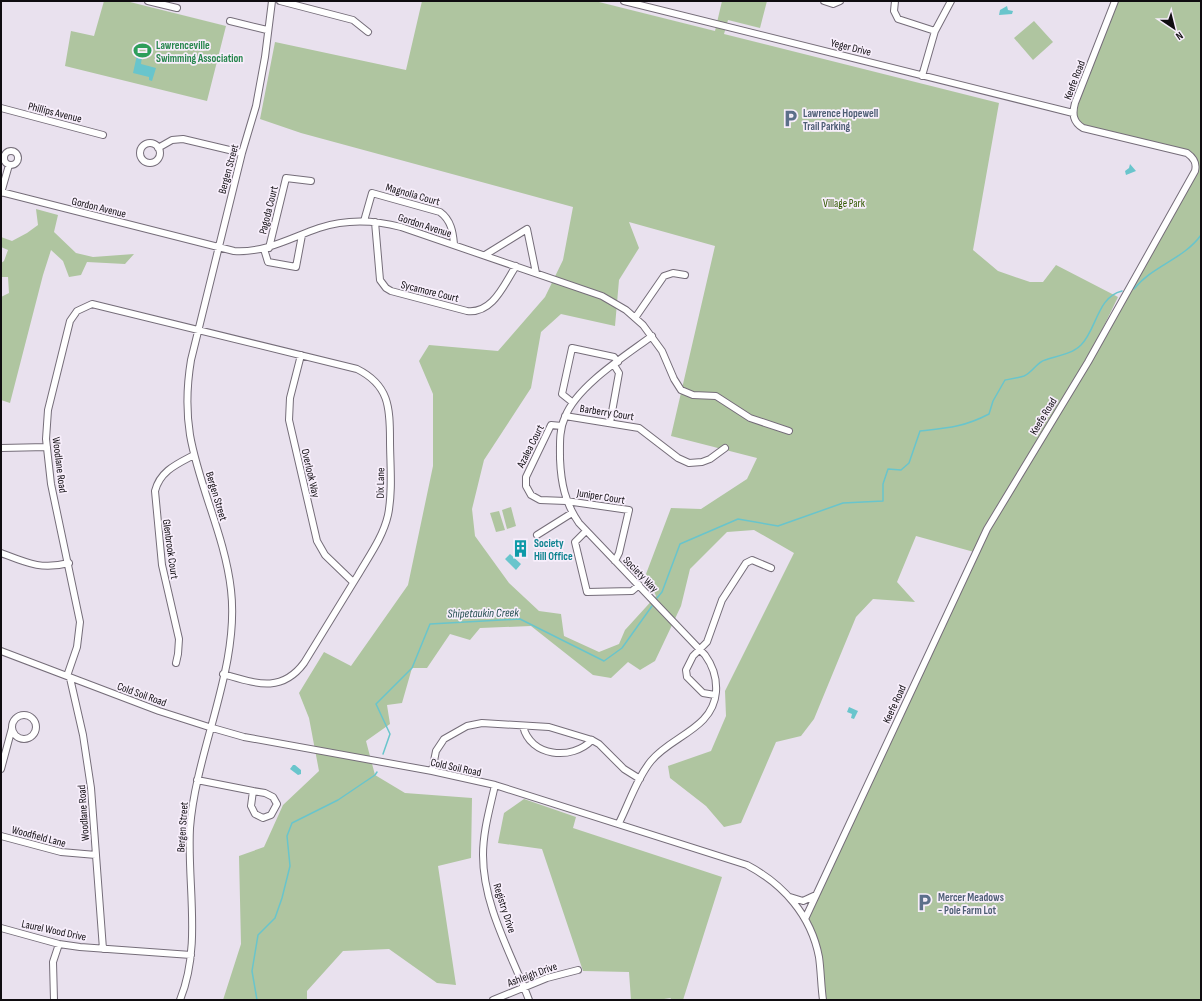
<svg xmlns="http://www.w3.org/2000/svg" width="1202" height="1001" font-family="'Sofia Sans Condensed',sans-serif">
	<style>
		.green { fill: #afc5a0; fill-rule: evenodd }
		.water { fill: #69c5cc }
		.lines { fill: none; stroke-linecap: round; stroke-linejoin: round }
		.stream { stroke: #69c5cc; stroke-width: 1.5 }
		.minor-casing { stroke: #756d79; stroke-width: 8 }
		.minor { stroke: #fff; stroke-width: 6 }
		.labels { text-anchor: middle; stroke-width: 3.5; stroke-linejoin: round; paint-order: stroke }
		.leisure-label { font-size: 11px; font-weight: bold; fill: #27864d; stroke: #f7eefb; text-anchor: start }
		.street-label { font-size: 11px; fill: #0f0c10; stroke: #f7eefb }
		.service-label { font-size: 11px; font-weight: bold; fill: #4e5e75; stroke: #f7eefb; text-anchor: start }
		.park-label { font-size: 11px; fill: #325900; stroke: #f7eefb }
		.culture-label { font-size: 11px; font-weight: bold; fill: #0d838f; stroke: #f7eefb; text-anchor: start }
		.water-label { font-size: 12px; font-style: italic; fill: #244e51; stroke: #f7eefb }
	</style>
	<rect width="100%" height="100%" fill="#e9e1ee"/>
	<path class="green" d="M 104,1 L 126,1 L 226,26 L 207,101 L 65,66 L 71,31 L 94,36 Z
		M 422,1 L 595,1 L 715,31 L 722,1 L 767,1 L 760,28 L 728,20 L 724,34 L 999,103 L 973,250 L 998,271 L 1030,282 L 1043,282 L 1056,265 L 1118,297 L 1086,363 L 1194,175 L 1195,158 L 1080,125 L 1074,114 L 1117,1 L 1201,1 L 1201,1000 L 823,1000 L 820,967 L 805,919 L 974,552 L 916,536 L 897,582 L 915,602 L 873,599 L 856,617 L 814,719 L 801,736 L 776,742 L 741,823 L 724,827 L 706,806 L 670,778 L 668,766 L 711,751 L 726,716 L 725,691 L 794,553 L 754,530 L 727,532 L 690,569 L 681,606 L 655,661 L 640,670 L 628,662 L 611,678 L 593,675 L 531,626 L 480,628 L 470,640 L 450,634 L 427,668 L 412,668 L 402,703 L 387,705 L 390,724 L 366,741 L 375,775 L 405,793 L 472,798 L 471,858 L 438,866 L 456,985 L 437,983 L 389,949 L 343,951 L 307,991 L 307,1000 L 223,1000 L 241,944 L 239,856 L 264,847 L 283,805 L 319,771 L 309,718 L 299,693 L 324,652 L 351,666 L 408,585 L 433,466 L 433,394 L 419,361 L 429,345 L 498,351 L 545,297 L 563,260 L 573,207 L 301,133 L 260,119 L 275,42 L 406,70 ZM 629,222 L 715,246 L 671,436 L 757,458 L 747,479 L 701,509 L 671,508 L 646,574 L 656,596 L 625,630 L 619,644 L 599,652 L 564,636 L 561,614 L 539,611 L 509,583 L 475,536 L 472,509 L 484,460 L 531,388 L 541,332 L 561,314 L 615,326 L 619,280 L 639,248 Z
		M 1034,21 L 1053,42 L 1033,60 L 1014,38 Z
		M 36,209 L 58,215 L 54,232 L 76,253 L 93,257 L 134,254 L 125,264 L 87,262 L 81,275 L 69,277 L 63,261 L 51,250 L 43,275 L 10,403 L 1,400 L 1,297 L 9,293 L 8,277 L 1,277 L 1,263 L 4,261 L 8,250 L 1,247 L 1,237 L 12,241 L 27,233 L 38,225 Z
		M 511,507 L 516,526 L 507,529 L 502,510 Z
		M 499,511 L 505,530 L 496,532 L 490,513 Z
		M 524,799 L 576,817 L 573,828 L 722,877 L 683,1000 L 670,1000 L 671,998 L 657,1000 L 631,1000 L 629,972 L 583,971 L 542,849 L 498,843 L 504,813 Z"/>
	<path class="water" d="M 1007,6 L 1008,10 L 1013,11 L 1012,14 L 999,15 L 1000,10 Z
		M 137,55 L 142,56 L 141,64 L 156,68 L 152,81 L 149,80 L 149,77 L 133,73 Z
		M 1130,164 L 1136,171 L 1126,175 L 1125,171 L 1129,168 Z
		M 510,554 L 521,564 L 516,570 L 505,559 Z
		M 849,707 L 858,711 L 854,719 L 851,718 L 852,714 L 847,712 Z
		M 293,765 L 295,765 L 301,770 L 301,774 L 298,775 L 290,769 Z"/>
	<g class="lines">
		<path class="stream" d="M 1134,289 C 1152,266 1184,259 1201,235
			M 657,598 L 662,592 L 680,544 L 738,519 L 778,526 L 843,503 L 883,501 L 883,484 L 888,469 L 901,470 L 909,463 L 920,431 C 948,428 964,427 989,414 L 993,401 L 1005,380 C 1011,379 1018,378 1024,376 C 1032,373 1037,362 1045,360 C 1057,356 1072,354 1081,345 C 1097,329 1097,297 1122,291
			M 383,754 L 390,734 L 376,704 L 412,668 L 430,624 L 520,619 L 604,661 L 622,648 L 652,606
			M 257,1000 L 252,971 L 258,935 L 275,918 L 282,898 L 290,866 L 287,836 L 292,823 L 338,800 L 375,775 L 377,772"/>
		<defs>
			<path id="minor" d="M 148,1 L 177,8
				M 280,1 L 353,20 L 368,32
				M 624,1 L 1073,113
				M 824,1 L 833,4 L 840,1
				M 895,1 L 894,11 L 898,19 L 935,31
				M 230,21 L 267,30
				M 922,76 L 935,31 L 951,1
				M 1,108 L 103,135
				M140 153a10 10 0 1 1 20 0a10 10 0 1 1-20 0Z
				M 158,148 L 172,140 L 183,139 L 242,153
				M4 158a7 7 0 1 1 14 0a7 7 0 1 1-14 0Z
				M 1,192 L 234,251 C 265,253 290,238 319,228 C 346,219 374,220 401,227 L 602,296 L 626,310 L 643,325 L 662,351 L 674,379 L 681,390 L 693,395 L 716,396 L 750,418 L 789,431
				M 1,193 L 9,165
				M 364,221 L 372,193 L 440,212 C 451,220 453,232 454,244
				M 375,222 L 380,280 L 386,288 L 391,291 L 467,311 C 493,314 504,284 516,266
				M 269,248 L 286,178 L 311,181
				M 264,249 L 268,262 L 296,267 L 302,235
				M 485,255 L 527,229 L 536,273
				M 635,318 L 664,276 L 673,273 L 685,275
				M 301,355 L 290,398 L 289,420 L 317,541 L 325,555 L 353,582
				M 572,402 L 562,394 L 572,348 L 614,357 L 618,362
				M 565,416 L 639,428 L 678,458 L 689,463 L 702,462 L 710,459 L 725,448
				M 610,423 L 619,373 L 614,365
				M 562,426 L 551,425 L 526,477 L 526,486 L 531,495 L 540,500 L 566,501 L 629,510 L 619,553 L 615,561
				M 1,448 L 47,447
				M 586,531 L 575,542 L 587,592 L 632,591 L 639,585
				M 537,535 L 572,513
				M 1,553 C 27,563 41,570 69,563
				M 1,651 L 159,711 L 209,727 L 244,737 L 432,771 L 495,785 L 747,865 C 783,884 811,915 819,957 C 821,971 821,986 823,1000
				M 176,663 L 178,654 L 179,639 L 162,565 L 155,491 C 160,471 177,464 194,455
				M 67,676 L 77,647 L 80,622 L 51,484 L 46,439 L 48,410 L 70,321 L 77,311 L 92,304 L 357,369 C 389,385 390,407 390,440 C 390,464 393,491 388,515 C 383,537 369,556 358,575 C 340,604 322,634 304,663 C 281,694 255,683 223,674
				M 70,678 L 83,735 L 91,788 L 103,949
				M 715,695 L 703,693 L 687,677 L 686,670 L 693,656 L 707,642 L 722,600 L 746,563 L 752,560 L 771,568
				M12 727a12 12 0 1 1 24 0a12 12 0 1 1-24 0Z
				M 523,726 C 530,757 572,761 592,740
				M 1,769 L 12,728
				M 432,771 L 436,751 L 444,739 L 467,726 L 482,723 L 549,727 L 592,740 L 599,744 L 624,769 L 640,779
				M 197,780 L 253,791
				M 495,785 C 490,808 483,831 483,855 C 483,906 511,953 529,1000
				M 253,791 L 265,793 L 273,797 L 277,804 L 271,815 L 263,818 L 255,814 L 251,806 Z
				M 619,823 C 629,803 637,778 651,761 C 671,736 713,729 716,692 C 717,678 713,666 705,655 L 579,523 C 565,503 561,483 560,459 C 560,444 559,430 565,417 C 577,386 625,356 652,336
				M 1,836 L 61,852 L 96,855
				M 790,897 L 803,901 L 816,895
				M 805,919 L 987,529 L 1088,362 L 1195,171 C 1197,163 1194,158 1187,153 L 1083,128 C 1073,122 1072,114 1075,103 L 1115,1
				M 1,928 L 59,944 L 80,947 L 191,955
				M 54,1000 L 53,962 L 59,944
				M 180,1000 C 202,946 187,885 190,828 C 196,749 240,668 231,590 C 225,536 199,487 190,435 C 186,410 187,384 191,360 L 242,153 L 256,106 L 265,57 L 272,1
				M 493,1000 L 547,978 L 578,970"/>
		</defs>
		<use href="#minor" class="minor-casing"/>
		<use href="#minor" class="minor"/>
	</g>
	<defs>
		<symbol id="stadium-bare" viewBox="-9 -9 18 18"><path d="M0-5a6.5 5 0 1 0 0 10a6.5 5 0 1 0 0-10ZM-3.5-1.8h7v3.6h-7Z" fill="#2e9e5b" stroke="#f7eefb" stroke-width="2.5" paint-order="stroke"/></symbol>
		<symbol id="parking-bare" viewBox="-9 -9 18 18"><path d="M-3.5-5.5H1a3.5 3.5 0 0 1 0 7H-1V5.5H-3.5ZM-1-3.4V-.6H.8a1.4 1.4 0 0 0 0-2.8Z" fill="#5c6f8a" stroke="#f7eefb" stroke-width="2.5" paint-order="stroke"/></symbol>
		<symbol id="building-bare" viewBox="-9 -9 18 18"><path d="M-4-6H4V6H1V3H-1V6H-4ZM-2.5-4.3h1.7v1.8h-1.7ZM.8-4.3h1.7v1.8H.8ZM-2.5-1h1.7V.8h-1.7ZM.8-1h1.7V.8H.8Z" fill="#0f9aa8" stroke="#f7eefb" stroke-width="2.5" paint-order="stroke"/></symbol>
	</defs>
	<g fill-rule="evenodd">
		<use href="#stadium-bare" x="130" y="38" width="25" height="25"/>
		<use href="#parking-bare" x="778" y="106" width="25" height="25"/>
		<use href="#building-bare" x="508" y="536" width="25" height="25"/>
		<use href="#parking-bare" x="912" y="890" width="25" height="25"/>
	</g>
	<g class="labels">
		<g class="leisure-label">
			<text x="156" y="49">Lawrenceville<tspan x="156" dy="13">Swimming Association</tspan></text>
		</g>
		<g class="street-label">
			<text transform="translate(851 47) rotate(14)" y="4">Yeger Drive</text>
			<text transform="translate(1074 80) rotate(-69)" y="4">Keefe Road</text>
			<text transform="translate(55 112) rotate(14)" y="4">Phillips Avenue</text>
			<text transform="translate(228 169) rotate(-75)" y="4">Bergen Street</text>
			<text transform="translate(413 194) rotate(16)" y="4">Magnolia Court</text>
			<text transform="translate(99 207) rotate(14)" y="4">Gordon Avenue</text>
			<text transform="translate(268 210) rotate(-76)" y="4">Pagoda Court</text>
			<text transform="translate(425 225) rotate(18)" y="4">Gordon Avenue</text>
			<text transform="translate(430 291) rotate(14)" y="4">Sycamore Court</text>
			<text transform="translate(607 412) rotate(9)" y="4">Barberry Court</text>
			<text transform="translate(1043 416) rotate(-59)" y="4">Keefe Road</text>
			<text transform="translate(530 446) rotate(-63)" y="4">Azalea Court</text>
			<text transform="translate(60 465) rotate(83)" y="4">Woodlane Road</text>
			<text transform="translate(311 473) rotate(77)" y="4">Overlook Way</text>
			<text transform="translate(380 483) rotate(-89)" y="4">Dix Lane</text>
			<text transform="translate(217 496) rotate(73)" y="4">Bergen Street</text>
			<text transform="translate(601 496) rotate(9)" y="4">Juniper Court</text>
			<text transform="translate(171 549) rotate(82)" y="4">Glenbrook Court</text>
			<text transform="translate(641 574) rotate(46)" y="4">Society Way</text>
			<text transform="translate(142 694) rotate(20)" y="4">Cold Soil Road</text>
			<text transform="translate(894 704) rotate(-65)" y="4">Keefe Road</text>
			<text transform="translate(456 767) rotate(12)" y="4">Cold Soil Road</text>
			<text transform="translate(83 813) rotate(-94)" y="4">Woodlane Road</text>
			<text transform="translate(182 827) rotate(-86)" y="4">Bergen Street</text>
			<text transform="translate(39 836) rotate(15)" y="4">Woodfield Lane</text>
			<text transform="translate(505 908) rotate(72)" y="4">Registry Drive</text>
			<text transform="translate(54 930) rotate(12)" y="4">Laurel Wood Drive</text>
			<text transform="translate(532 974) rotate(-20)" y="4">Ashleigh Drive</text>
		</g>
		<g class="service-label">
			<text x="803" y="117">Lawrence Hopewell<tspan x="803" dy="13">Trail Parking</tspan></text>
			<text x="938" y="901">Mercer Meadows<tspan x="938" dy="13">- Pole Farm Lot</tspan></text>
		</g>
		<g class="park-label">
			<text x="844" y="207">Village Park</text>
		</g>
		<g class="culture-label">
			<text x="534" y="547">Society<tspan x="534" dy="13">Hill Office</tspan></text>
		</g>
		<g class="water-label">
			<text transform="translate(483 613) rotate(-1)" y="4">Shipetaukin Creek</text>
		</g>
	</g>
	<rect width="1202" height="1001" fill="none" stroke="#0f0c10" stroke-width="4"/>
	<g transform="translate(1174 28) rotate(145)" stroke="#f7eefb" stroke-width="3" paint-order="stroke">
	<path d="M0-3L7 15L0 10L-7 15Z" fill="#0f0c10"/>
	<text y="-6" font-size="11" font-weight="bold" text-anchor="middle" fill="#0f0c10">N</text>
	</g>
</svg>
